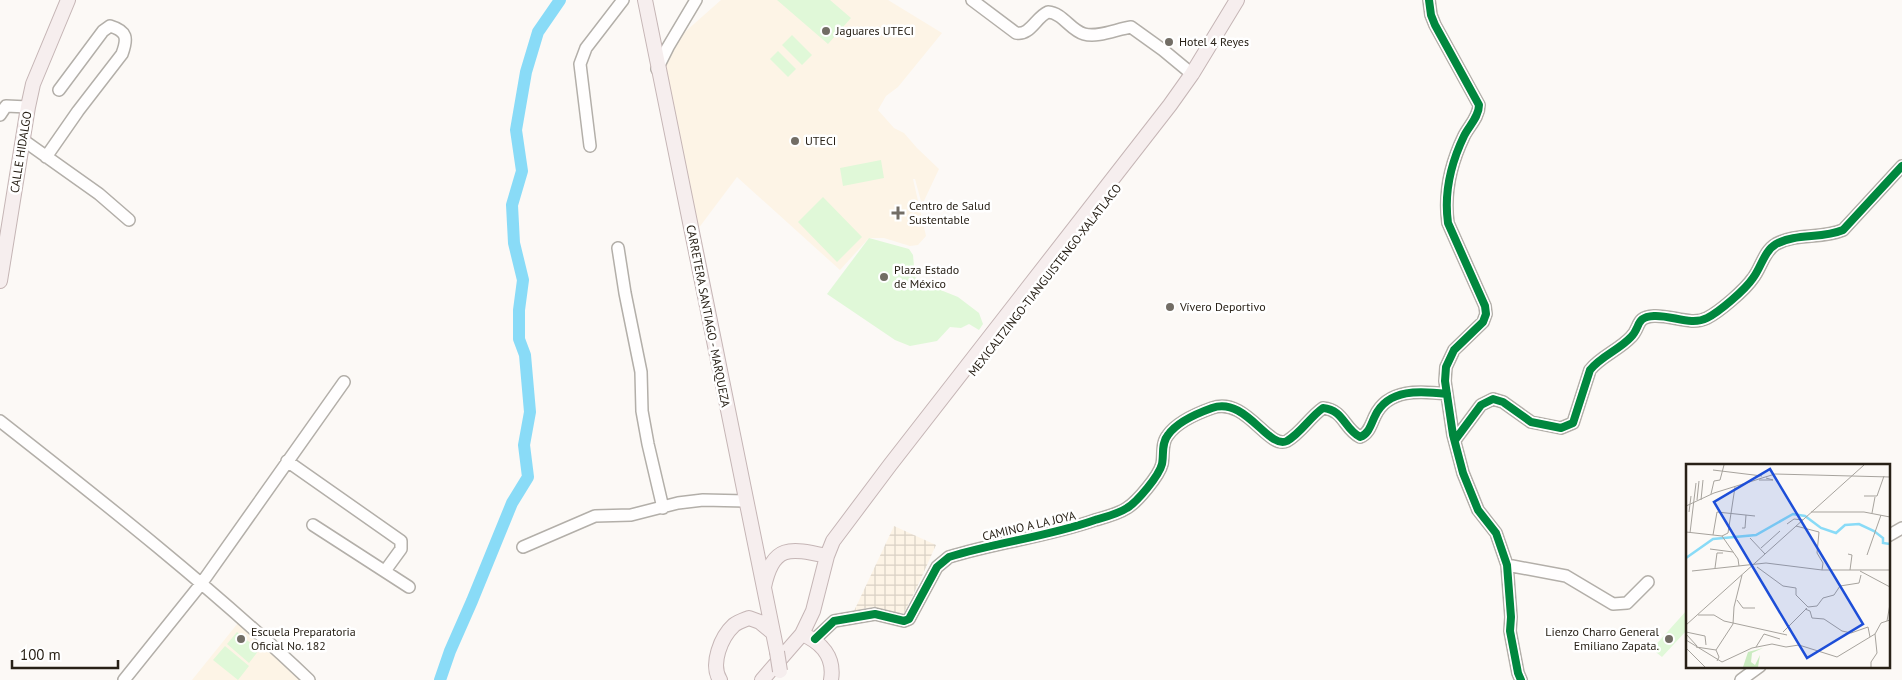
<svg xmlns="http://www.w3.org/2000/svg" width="1902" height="680" font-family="'PT Sans',sans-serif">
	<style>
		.built { fill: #fdf4e6 }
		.industrial { fill: url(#industrial-grid) }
		.park { fill: #e0f8d8 }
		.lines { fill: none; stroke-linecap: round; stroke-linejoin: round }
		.river { stroke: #89dbf7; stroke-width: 12 }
		.minor-casing { stroke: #b3afa9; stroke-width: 14 }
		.major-casing { stroke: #c5b5b5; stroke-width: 16 }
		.minor { stroke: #fffefe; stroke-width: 11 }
		.major { stroke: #f6eeee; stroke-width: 14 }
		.major-bridge-casing { stroke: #c5b5b5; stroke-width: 16; stroke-linecap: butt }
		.major-bridge { stroke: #f6eeee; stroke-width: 14 }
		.cycleway-casing { stroke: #fff; stroke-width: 11 }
		.cycleway { stroke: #00873e; stroke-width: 8 }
		.poi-dot { fill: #726d65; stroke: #fff; stroke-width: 2 }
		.labels { text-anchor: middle; stroke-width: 5; stroke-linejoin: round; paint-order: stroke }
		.poi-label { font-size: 12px; fill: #282117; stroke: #fff; text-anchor: start }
		.street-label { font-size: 12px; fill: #282117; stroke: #fff }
		.inset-river { fill: none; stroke: #89dbf7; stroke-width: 2.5 }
		.inset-road { fill: none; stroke: #a7a39d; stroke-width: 1 }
		.view { fill: #1d4ed8; fill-opacity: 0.15; stroke: #1d4ed8; stroke-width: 2.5 }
		.inset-edge { fill: none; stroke: #282117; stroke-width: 2.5 }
	</style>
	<defs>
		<pattern id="industrial-grid" width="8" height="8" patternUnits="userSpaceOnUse" patternTransform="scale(1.25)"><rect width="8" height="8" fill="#fdf4e6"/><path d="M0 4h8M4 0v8" fill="none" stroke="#d9d1c5"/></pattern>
	</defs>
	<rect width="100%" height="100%" fill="#fcf9f6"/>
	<path class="built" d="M 721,0 L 888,0 L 942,33 L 898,87 L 886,96 L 878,110 L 894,128 L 904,133 L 917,148 L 939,169 L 922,205 L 915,179 L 913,179 L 926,236 L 918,245 L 910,246 L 884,238 L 869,238 L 840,270 L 737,177 L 698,229 L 665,72 L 668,47 Z
		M 238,623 L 303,680 L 192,680 Z"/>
	<path class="industrial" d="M 894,526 L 936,545 L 918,585 L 904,613 L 886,612 L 871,607 L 854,611 Z"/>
	<path class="park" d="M 777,0 L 830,0 L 851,18 L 828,44 Z
		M 792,35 L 812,55 L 802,65 L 782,45 Z
		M 778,51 L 796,69 L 788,77 L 770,59 Z
		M 881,160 L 884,178 L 843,186 L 840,168 Z
		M 823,197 L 862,237 L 837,262 L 798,222 Z
		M 869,238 L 909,249 L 913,255 L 915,277 L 933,287 L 958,297 L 979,313 L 983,324 L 979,330 L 969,324 L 961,328 L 950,327 L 937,341 L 910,346 L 895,340 L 827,294 Z
		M 1687,610 L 1687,630 L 1662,657 L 1652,649 Z
		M 237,632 L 259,650 L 249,663 L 227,644 Z
		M 225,646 L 249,666 L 238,680 L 213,660 Z"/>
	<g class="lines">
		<path class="river" d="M 440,680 L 450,651 L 472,601 L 512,503 L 528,477 L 524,445 L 530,412 L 525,355 L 519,339 L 519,310 L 523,280 L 514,243 L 512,205 L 522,171 L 516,130 L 526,72 L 538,32 L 560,0"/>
		<defs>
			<path id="minor" d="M 972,0 L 1016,33 C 1030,36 1036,17 1048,12 C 1063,13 1070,30 1084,34 C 1098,38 1117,29 1131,27 L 1163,50 L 1192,74
				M 1429,0 L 1431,15 L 1435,25 L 1479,105 C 1479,117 1469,126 1464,136 C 1451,163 1444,194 1448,223 L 1485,306 L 1486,314 L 1483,322 L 1454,350 L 1446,367 L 1445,381 L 1453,435 L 1463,473 L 1478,510 L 1496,533 L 1507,565 L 1511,617 L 1510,631 L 1518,673 L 1521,680
				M 657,69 L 668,47 L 696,0
				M 0,115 L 6,106 L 28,107
				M 23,140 L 99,194 L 129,220
				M 590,146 L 580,64 L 586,48 L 623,0
				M 46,157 L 78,111 L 122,54 C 128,38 127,31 110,26 L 103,31 L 59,90
				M 618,248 L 625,293 L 641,372 L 642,411 L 648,444 L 663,508
				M 0,421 C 106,504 212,588 309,680
				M 1455,440 L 1481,405 L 1493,399 L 1503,402 L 1531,422 L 1561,428 L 1573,423 L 1590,370 C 1601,356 1619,350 1631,337 C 1641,327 1635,317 1654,316 C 1672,315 1691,326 1707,318 C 1719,312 1745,290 1753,278 C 1761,268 1764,251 1776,244 C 1796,233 1822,239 1843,230 L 1902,166
				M 287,461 L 401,541 L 401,549 L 385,571
				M 313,525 L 409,587
				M 1888,536 L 1902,528
				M 523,547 L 595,516 L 631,515 L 678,503 L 703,500 L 746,501
				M 1507,565 L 1566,576 L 1613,604 L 1627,603 L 1648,582
				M 815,639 L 834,621 L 875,614 L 904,621 L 909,619 L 937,567 L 949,557 C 997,542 1047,537 1095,520 C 1106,517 1118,514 1127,508 C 1137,502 1159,476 1162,464 C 1164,455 1161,443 1168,435 C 1177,422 1198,413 1212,408 C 1246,396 1268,450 1287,441 C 1301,433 1310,417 1323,408 C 1344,410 1344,429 1360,437 C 1369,434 1371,424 1375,416 C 1388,388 1421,391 1447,394
				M 124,680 L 201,584 L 344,382
				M 1741,680 L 1760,666"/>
			<path id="major" d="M 645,0 L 777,652
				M 0,281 L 28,107 L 33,84 L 68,0
				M 764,587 C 773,544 790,548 827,556
				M 802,634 C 821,642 835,657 831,680
				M 720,680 C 710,664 721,637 734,625 C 738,622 744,620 749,618 L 760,622 L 772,632
				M 762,680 L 802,634 L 813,611 L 827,556 L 833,541 L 890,465 L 1170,105 L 1192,74 L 1237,0"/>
		</defs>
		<use href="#minor" class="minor-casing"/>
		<use href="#major" class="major-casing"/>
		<use href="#minor" class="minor"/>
		<use href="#major" class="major"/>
		<defs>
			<path id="major-bridge" d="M 777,652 L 780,671"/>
		</defs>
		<use href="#major-bridge" class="major-bridge-casing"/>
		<use href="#major-bridge" class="major-bridge"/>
		<defs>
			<path id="cycleway" d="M 1429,0 L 1431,15 L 1435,25 L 1479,105 C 1479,117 1469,126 1464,136 C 1451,163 1444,194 1448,223 L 1485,306 L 1486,314 L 1483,322 L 1454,350 L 1446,367 L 1445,381 L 1453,435 L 1463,473 L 1478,510 L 1496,533 L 1507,565 L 1511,617 L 1510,631 L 1518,673 L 1521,680
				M 1455,440 L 1481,405 L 1493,399 L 1503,402 L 1531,422 L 1561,428 L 1573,423 L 1590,370 C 1601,356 1619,350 1631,337 C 1641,327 1635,317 1654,316 C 1672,315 1691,326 1707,318 C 1719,312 1745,290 1753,278 C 1761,268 1764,251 1776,244 C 1796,233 1822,239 1843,230 L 1902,166
				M 815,639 L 834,621 L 875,614 L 904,621 L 909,619 L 937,567 L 949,557 C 997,542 1047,537 1095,520 C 1106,517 1118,514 1127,508 C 1137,502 1159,476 1162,464 C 1164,455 1161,443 1168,435 C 1177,422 1198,413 1212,408 C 1246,396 1268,450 1287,441 C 1301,433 1310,417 1323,408 C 1344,410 1344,429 1360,437 C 1369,434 1371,424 1375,416 C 1388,388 1421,391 1447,394"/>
		</defs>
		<use href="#cycleway" class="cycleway-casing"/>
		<use href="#cycleway" class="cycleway"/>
	</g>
	<g class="poi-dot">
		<circle cx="826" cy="31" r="5"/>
		<circle cx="1169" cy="42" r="5"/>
		<circle cx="795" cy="141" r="5"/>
		<path d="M895.5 205.5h5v5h5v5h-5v5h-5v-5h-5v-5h5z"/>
		<circle cx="884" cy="277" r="5"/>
		<circle cx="1170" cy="307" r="5"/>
		<circle cx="241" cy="639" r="5"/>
		<circle cx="1669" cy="639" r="5"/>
	</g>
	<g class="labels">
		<g class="poi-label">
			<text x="836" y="35">Jaguares UTECI</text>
			<text x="1179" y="46">Hotel 4 Reyes</text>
			<text x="805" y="145">UTECI</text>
			<text x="909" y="210">Centro de Salud<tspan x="909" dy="14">Sustentable</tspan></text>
			<text x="894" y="274">Plaza Estado<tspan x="894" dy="14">de México</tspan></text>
			<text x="1180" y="311">Vívero Deportivo</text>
			<text x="251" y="636">Escuela Preparatoria<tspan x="251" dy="14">Oficial No. 182</tspan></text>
			<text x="1659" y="636" text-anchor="end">Lienzo Charro General<tspan x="1659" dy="14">Emiliano Zapata.</tspan></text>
		</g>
		<g class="street-label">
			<text transform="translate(21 152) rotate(-81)" y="4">CALLE HIDALGO</text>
			<text transform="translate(1045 280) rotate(-52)" y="4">MEXICALTZINGO-TIANGUISTENGO-XALATLACO</text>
			<text transform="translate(708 316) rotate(79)" y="4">CARRETERA SANTIAGO - MARQUEZA</text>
			<text transform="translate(1029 526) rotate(-13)" y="4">CAMINO A LA JOYA</text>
		</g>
	</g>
	<g transform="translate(1686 464)">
		<rect width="204" height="204" fill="#fcf9f6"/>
		<path d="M 77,184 L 66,189 L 65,198 L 69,201 L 74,191 L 72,203 L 57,203 L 62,188 Z" fill="#caebc0"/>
		<path class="inset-river" d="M 0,94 L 27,75 L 70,71 L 107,50 L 119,52 L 135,64 L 150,69 L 159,61 L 173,60 L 188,67 L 197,74 L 197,79 L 204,80"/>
		<path class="inset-road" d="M 27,6 L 76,12M 73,16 L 87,16 L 80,14M 25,30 L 28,17 L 34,16 L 38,1M 178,32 L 191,32 L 198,12M 11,36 L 13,17M 15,36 L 17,16M 0,42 L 28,29 L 89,10 L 204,13M 3,48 L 5,32M 125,48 L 178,48 L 204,53M 186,49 L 189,33M 101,60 L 108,55 L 117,56M 110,62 L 133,68 L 131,89 L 137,99 L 136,106M 56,64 L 59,64 L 60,51M 0,68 L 36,72 L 52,95 L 53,102M 4,69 L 10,19M 27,71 L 31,48 L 69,52M 36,72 L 42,69 L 49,23M 64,74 L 79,90M 75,84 L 94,67M 24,85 L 47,88M 162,90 L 166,91 L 164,106M 181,91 L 195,51M 71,103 L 97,122 L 110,124 L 110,131 L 122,143M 29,104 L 31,89 L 37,89M 6,107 L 80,99 L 136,106 L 204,106M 174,107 L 204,123M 51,136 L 57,144 L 69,144M 122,143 L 131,142 L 137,134 L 148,131 L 154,122 L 173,119 L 175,111M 119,145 L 124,147 L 126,154 L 138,155 L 156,167 L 165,169 L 182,163 L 184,173M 12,151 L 28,151 L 38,157 L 101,171M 201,157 L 204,140M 0,161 L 178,1M 0,168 L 19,172 L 20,181M 97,168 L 121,144M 0,170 L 11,182M 0,176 L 36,198 L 66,184 L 86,180 L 100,183 L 113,181 L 151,193 L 189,170 L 195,159 L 204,156M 10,183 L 30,186 L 33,193 L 31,197M 70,183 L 78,170 L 94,175M 0,184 L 19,203M 30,186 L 47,160 L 48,143 L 56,111M 185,203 L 185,198 L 191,189 L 189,170"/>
		<path class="view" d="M 84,5 L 177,160 L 121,194 L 28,38 Z"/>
		<rect width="204" height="204" class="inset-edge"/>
	</g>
	<path d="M12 660v8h106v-8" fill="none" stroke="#282117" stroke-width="2.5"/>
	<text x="20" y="660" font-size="15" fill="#282117" stroke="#ffffff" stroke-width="4" paint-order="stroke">100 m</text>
</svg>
